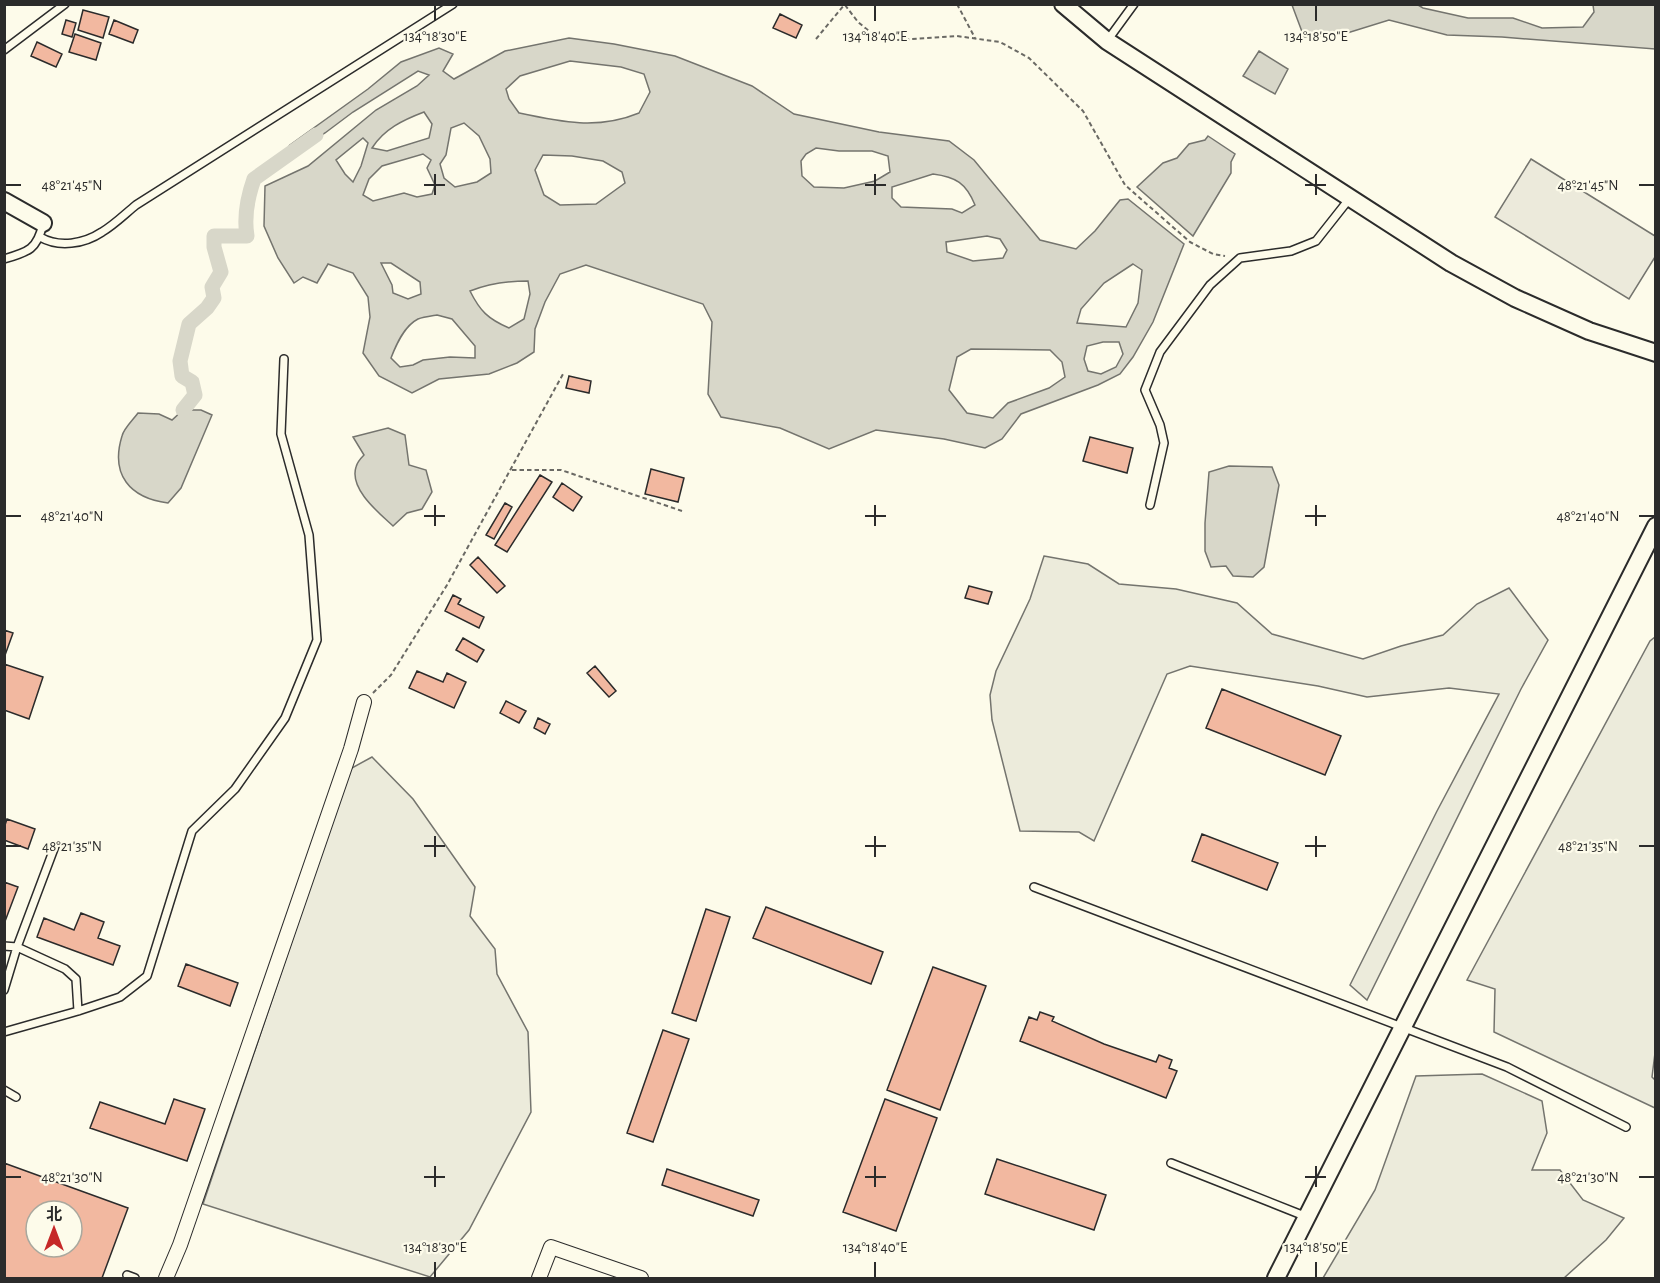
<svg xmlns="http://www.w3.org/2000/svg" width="1660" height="1283" font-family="'Alegreya Sans','Noto Sans SC',sans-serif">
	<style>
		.green { fill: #ecebdb; stroke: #74746e; stroke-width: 1.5 }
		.parking { fill: #eceadb; stroke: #74746e; stroke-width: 1.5 }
		.water { fill: #d8d7c9; stroke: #74746e; stroke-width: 1.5; fill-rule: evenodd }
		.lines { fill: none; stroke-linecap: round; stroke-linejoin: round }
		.canal { stroke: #d8d7c9; stroke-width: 15 }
		.building { fill: #f2b8a0; stroke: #2b2b2b; stroke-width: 1.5; fill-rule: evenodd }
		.service-casing { stroke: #2b2b2b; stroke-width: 10 }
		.minor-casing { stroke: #2b2b2b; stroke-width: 16 }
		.tertiary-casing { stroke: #2b2b2b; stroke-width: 20 }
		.path { stroke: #6a6964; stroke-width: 2; stroke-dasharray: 4.5 3; stroke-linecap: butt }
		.service { stroke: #fdfbea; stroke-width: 7 }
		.minor { stroke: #fdfbea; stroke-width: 14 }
		.tertiary { stroke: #fdfbea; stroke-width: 16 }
		.ticks { fill: none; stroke: #2b2b2b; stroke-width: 2 }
		.ticks-label { font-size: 15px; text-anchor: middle; fill: #2b2b2b; stroke: #fdfbea; stroke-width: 4.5; stroke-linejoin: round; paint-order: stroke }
	</style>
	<rect width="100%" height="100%" fill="#fdfbea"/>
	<path class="green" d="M 1044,556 L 1088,564 L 1119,584 L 1176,589 L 1237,603 L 1272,634 L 1363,659 L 1401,646 L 1443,635 L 1477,604 L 1509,588 L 1548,640 L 1521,689 L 1367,1000 L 1350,985 L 1437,811 L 1499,694 L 1449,688 L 1367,697 L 1318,686 L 1190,666 L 1167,674 L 1094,841 L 1079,832 L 1020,831 L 992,720 L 990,695 L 996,671 L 1030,599 Z
		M 1655,637 L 1656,1045 L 1652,1077 L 1655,1080 L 1655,1108 L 1494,1032 L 1495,989 L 1467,980 L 1650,641 Z
		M 372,757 L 413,799 L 475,887 L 470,916 L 495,949 L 497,974 L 528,1032 L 531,1112 L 469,1230 L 430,1277 L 203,1204 L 350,769 Z
		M 1482,1074 L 1542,1101 L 1547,1133 L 1532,1170 L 1560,1170 L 1583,1200 L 1624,1218 L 1606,1240 L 1564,1278 L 1323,1278 L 1375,1190 L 1416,1076 Z"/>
	<path class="parking" d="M 1531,159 L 1655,236 L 1655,257 L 1629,299 L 1495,217 Z"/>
	<path class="water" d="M 1292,5 L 1418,5 L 1423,8 L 1468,18 L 1513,18 L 1542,28 L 1583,27 L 1594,12 L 1593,5 L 1655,5 L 1655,49 L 1502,37 L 1447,35 L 1389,20 L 1344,34 L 1304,37 Z
		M 569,38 L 614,44 L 675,56 L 752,86 L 794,114 L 879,132 L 949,141 L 974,160 L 1040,240 L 1076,249 L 1095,231 L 1120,200 L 1128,199 L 1184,244 L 1153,322 L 1133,357 L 1120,374 L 1098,385 L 1021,414 L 1002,439 L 985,448 L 944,439 L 876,430 L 829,449 L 780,428 L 721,417 L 708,394 L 712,322 L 703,304 L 586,265 L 560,274 L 545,302 L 535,329 L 534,352 L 517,363 L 489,374 L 439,379 L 412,393 L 379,376 L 363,353 L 370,317 L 368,297 L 353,273 L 328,264 L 317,283 L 303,277 L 294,283 L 278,258 L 264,226 L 265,186 L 308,166 L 376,110 L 417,86 L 429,75 L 418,71 L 353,112 L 325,133 L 303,147 L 290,145 L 368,89 L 401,62 L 439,48 L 453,54 L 443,71 L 454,79 L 505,51 ZM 570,61 L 621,67 L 644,74 L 650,92 L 639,113 C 598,130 561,122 519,113 L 509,99 L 506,89 L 520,76 ZM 424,112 L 432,124 L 429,138 L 387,151 L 372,148 C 384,129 403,120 424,112 ZM 464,123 L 479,136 L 490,159 L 491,173 L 477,182 L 455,187 L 444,178 L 440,164 L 446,155 L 451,128 ZM 363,138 L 368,143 L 361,166 L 353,182 L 345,174 L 336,160 ZM 816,148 L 839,151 L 872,151 L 888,156 L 890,172 L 875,181 L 844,188 L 814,187 L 802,176 L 801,161 L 806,154 ZM 423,154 L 431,160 L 427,168 L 435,185 L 432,194 L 417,197 L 404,193 L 373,201 L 363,195 L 369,179 L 382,166 ZM 543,155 L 572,156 L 603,161 L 622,172 L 625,183 L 596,204 L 560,205 L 544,195 L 535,170 ZM 933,174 C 956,177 966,183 975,205 L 962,213 L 952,209 L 901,207 L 892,198 L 892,187 ZM 987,236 L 1000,239 L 1007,250 L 1003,258 L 973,261 L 947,252 L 946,242 ZM 381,263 L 391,263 L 420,282 L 421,294 L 408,299 L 393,293 L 392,285 ZM 1133,264 L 1142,270 L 1138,303 L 1126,327 L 1077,323 L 1081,309 L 1104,283 ZM 528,281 L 530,294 L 524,319 L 509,328 C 488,319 480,311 470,291 C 488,284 509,281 528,281 ZM 437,315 L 452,319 L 475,346 L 475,358 L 450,357 L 423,360 L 413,365 L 400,367 L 391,358 C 396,345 404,326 418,319 C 423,317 431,316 437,315 ZM 1103,342 L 1119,342 L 1123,354 L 1116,367 L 1101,374 L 1088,371 L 1084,359 L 1087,346 ZM 971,349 L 1050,350 L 1062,362 L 1065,377 L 1049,388 L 1008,403 L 993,418 L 967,413 L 949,390 L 957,357 Z
		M 1259,51 L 1288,69 L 1275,94 L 1243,76 Z
		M 1208,136 L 1235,154 L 1231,162 L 1231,173 L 1193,236 L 1137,187 L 1163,163 L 1177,158 L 1189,144 L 1205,140 Z
		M 183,410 L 201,410 L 212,415 L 181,488 L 168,503 C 130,498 110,475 122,436 C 124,428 133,420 138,413 L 159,414 L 172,420 Z
		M 388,428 L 405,435 L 409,465 L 426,470 L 432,492 L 422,509 L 407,513 L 393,526 C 379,513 349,489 356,467 C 357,463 361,458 364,455 L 353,437 Z
		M 1229,466 L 1272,467 L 1279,485 L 1264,567 L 1253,577 L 1233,576 L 1226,566 L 1211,567 L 1205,551 L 1205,523 L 1209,472 Z"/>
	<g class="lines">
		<path class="canal" d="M 183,410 L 195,395 L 192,382 L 182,376 L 180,361 L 189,324 L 207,308 L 214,298 L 212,287 L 221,272 L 214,247 L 214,236 L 247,236 C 244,218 248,196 254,179 L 316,135"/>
	</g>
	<path class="building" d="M 83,10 L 109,17 L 103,38 L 78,30 Z
		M 780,14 L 802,25 L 796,38 L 773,28 Z
		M 66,20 L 76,23 L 72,37 L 62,34 Z
		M 114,20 L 138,30 L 133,43 L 109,34 Z
		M 75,34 L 101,43 L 96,60 L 69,52 Z
		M 37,42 L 62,54 L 56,67 L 31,56 Z
		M 569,376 L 591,381 L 589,393 L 566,388 Z
		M 1090,437 L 1133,448 L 1127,473 L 1083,461 Z
		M 651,469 L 684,478 L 678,502 L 645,494 Z
		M 540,475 L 552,482 L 507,552 L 495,545 Z
		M 562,483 L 582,497 L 573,511 L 553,497 Z
		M 505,503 L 512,507 L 494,539 L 486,535 Z
		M 478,557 L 505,586 L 497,593 L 470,565 Z
		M 969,586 L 992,592 L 988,604 L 965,598 Z
		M 453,595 L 461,599 L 458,604 L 484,617 L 479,628 L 445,611 Z
		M 4,630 L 13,633 L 4,658 Z
		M 463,638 L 484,650 L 477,662 L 456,650 Z
		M 4,664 L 43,677 L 29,719 L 4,710 Z
		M 595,666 L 616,691 L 609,697 L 587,673 Z
		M 417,671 L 443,682 L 447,673 L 466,682 L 454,708 L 409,688 Z
		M 1222,689 L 1341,736 L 1325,775 L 1206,728 Z
		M 506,701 L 526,711 L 519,723 L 500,713 Z
		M 538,718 L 550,724 L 545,734 L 534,728 Z
		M 7,819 L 35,829 L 28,849 L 4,840 L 4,828 Z
		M 1202,834 L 1278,863 L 1267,890 L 1192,861 Z
		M 4,882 L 18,887 L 4,924 Z
		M 766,907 L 883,952 L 871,984 L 753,938 Z
		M 706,909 L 730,917 L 696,1021 L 672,1013 Z
		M 81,913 L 104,922 L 98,938 L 120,946 L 113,965 L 37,937 L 44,918 L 74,930 Z
		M 186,964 L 238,983 L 230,1006 L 178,986 Z
		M 933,967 L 986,986 L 940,1110 L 887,1090 Z
		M 1040,1012 L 1054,1017 L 1052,1021 L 1104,1044 L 1156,1062 L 1159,1055 L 1172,1060 L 1169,1068 L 1177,1071 L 1166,1098 L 1020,1041 L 1029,1017 L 1037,1020 Z
		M 663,1030 L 689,1039 L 653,1142 L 627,1133 Z
		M 174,1099 L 205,1109 L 187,1161 L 90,1128 L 100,1102 L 165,1124 Z
		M 885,1099 L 937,1118 L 896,1231 L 843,1212 Z
		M 997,1159 L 1106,1195 L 1094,1230 L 985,1194 Z
		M 4,1163 L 128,1208 L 102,1278 L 4,1278 ZM 36,1211 L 72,1211 L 72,1247 L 36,1247 Z
		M 667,1169 L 759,1200 L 753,1216 L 662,1185 Z"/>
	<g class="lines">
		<defs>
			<path id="service" d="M 1107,41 L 1134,4
				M 4,50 L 65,4
				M 40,237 C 59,248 84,244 102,232 C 114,225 125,214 136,205 L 453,4
				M 4,259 C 29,252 37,249 43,224
				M 1150,505 L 1164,443 L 1160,425 L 1145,390 L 1160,352 L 1210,285 L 1240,258 L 1291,251 L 1316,241 L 1350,198
				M 1034,887 L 1507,1067 L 1626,1127
				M 4,946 L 17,947 L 65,969 L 76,979 L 78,1011
				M 4,990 L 17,947 L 55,846
				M 4,1032 L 78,1011 L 120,997 L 147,976 L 192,831 L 235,789 L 285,718 L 317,640 L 309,535 L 281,434 L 284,359
				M 4,1090 L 16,1097
				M 1171,1163 L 1307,1217
				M 127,1275 L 135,1278"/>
			<path id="minor" d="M 166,1278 L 180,1245 L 351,749 L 364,702
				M 539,1278 L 551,1247 L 641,1278"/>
			<path id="tertiary" d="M 1063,4 L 1107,41 L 1451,263 L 1515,298 L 1589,331 L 1656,353
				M 4,201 L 43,223
				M 1276,1278 L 1656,526"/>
		</defs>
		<use href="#service" class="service-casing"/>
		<use href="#minor" class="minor-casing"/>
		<use href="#tertiary" class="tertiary-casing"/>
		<path class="path" d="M 957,4 L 975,38
			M 845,5 L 858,22 L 881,41 L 957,36 L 1000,42 L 1029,58 L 1083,111 L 1125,185 L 1190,242 L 1213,254 L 1225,256
			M 816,39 L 845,4
			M 512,470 L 561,470 L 682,511
			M 373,693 L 391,675 L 447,585 L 563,374"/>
		<use href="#service" class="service"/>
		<use href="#minor" class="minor"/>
		<use href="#tertiary" class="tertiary"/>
	</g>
	<path class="ticks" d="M 435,6 L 435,21M 875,6 L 875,21M 1316,6 L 1316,21M 435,174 L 435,195M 875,174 L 875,195M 1316,174 L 1316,195M 6,185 L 21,185M 424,185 L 445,185M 865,185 L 886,185M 1305,185 L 1326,185M 1639,185 L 1654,185M 435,505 L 435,526M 875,505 L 875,526M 1316,505 L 1316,526M 6,516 L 21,516M 424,516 L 445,516M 865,516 L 886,516M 1305,516 L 1326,516M 1639,516 L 1654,516M 435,836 L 435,857M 875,836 L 875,857M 1316,836 L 1316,857M 6,846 L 21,846M 424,846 L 445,846M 865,846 L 886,846M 1305,846 L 1326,846M 1639,846 L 1654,846M 435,1166 L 435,1187M 875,1166 L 875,1187M 1316,1166 L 1316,1187M 6,1177 L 21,1177M 424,1177 L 445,1177M 865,1177 L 886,1177M 1305,1177 L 1326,1177M 1639,1177 L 1654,1177M 435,1262 L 435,1277M 875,1262 L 875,1277M 1316,1262 L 1316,1277"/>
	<g class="ticks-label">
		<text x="435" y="41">134°18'30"E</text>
		<text x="875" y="41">134°18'40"E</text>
		<text x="1316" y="41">134°18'50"E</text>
		<text x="72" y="190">48°21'45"N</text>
		<text x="1588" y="190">48°21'45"N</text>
		<text x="72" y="521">48°21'40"N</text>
		<text x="1588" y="521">48°21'40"N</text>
		<text x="72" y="851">48°21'35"N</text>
		<text x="1588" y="851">48°21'35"N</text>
		<text x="72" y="1182">48°21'30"N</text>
		<text x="1588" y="1182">48°21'30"N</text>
		<text x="435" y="1252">134°18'30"E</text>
		<text x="875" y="1252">134°18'40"E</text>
		<text x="1316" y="1252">134°18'50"E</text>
	</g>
	<rect width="1660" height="1283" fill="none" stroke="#2b2b2b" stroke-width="12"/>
	<g transform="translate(54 1229)"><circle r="28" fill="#fdfbea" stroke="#a9a89e" stroke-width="1.5"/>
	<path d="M0-4.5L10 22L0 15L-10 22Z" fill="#c62828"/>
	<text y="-9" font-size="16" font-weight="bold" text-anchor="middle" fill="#2b2b2b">北</text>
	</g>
</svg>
